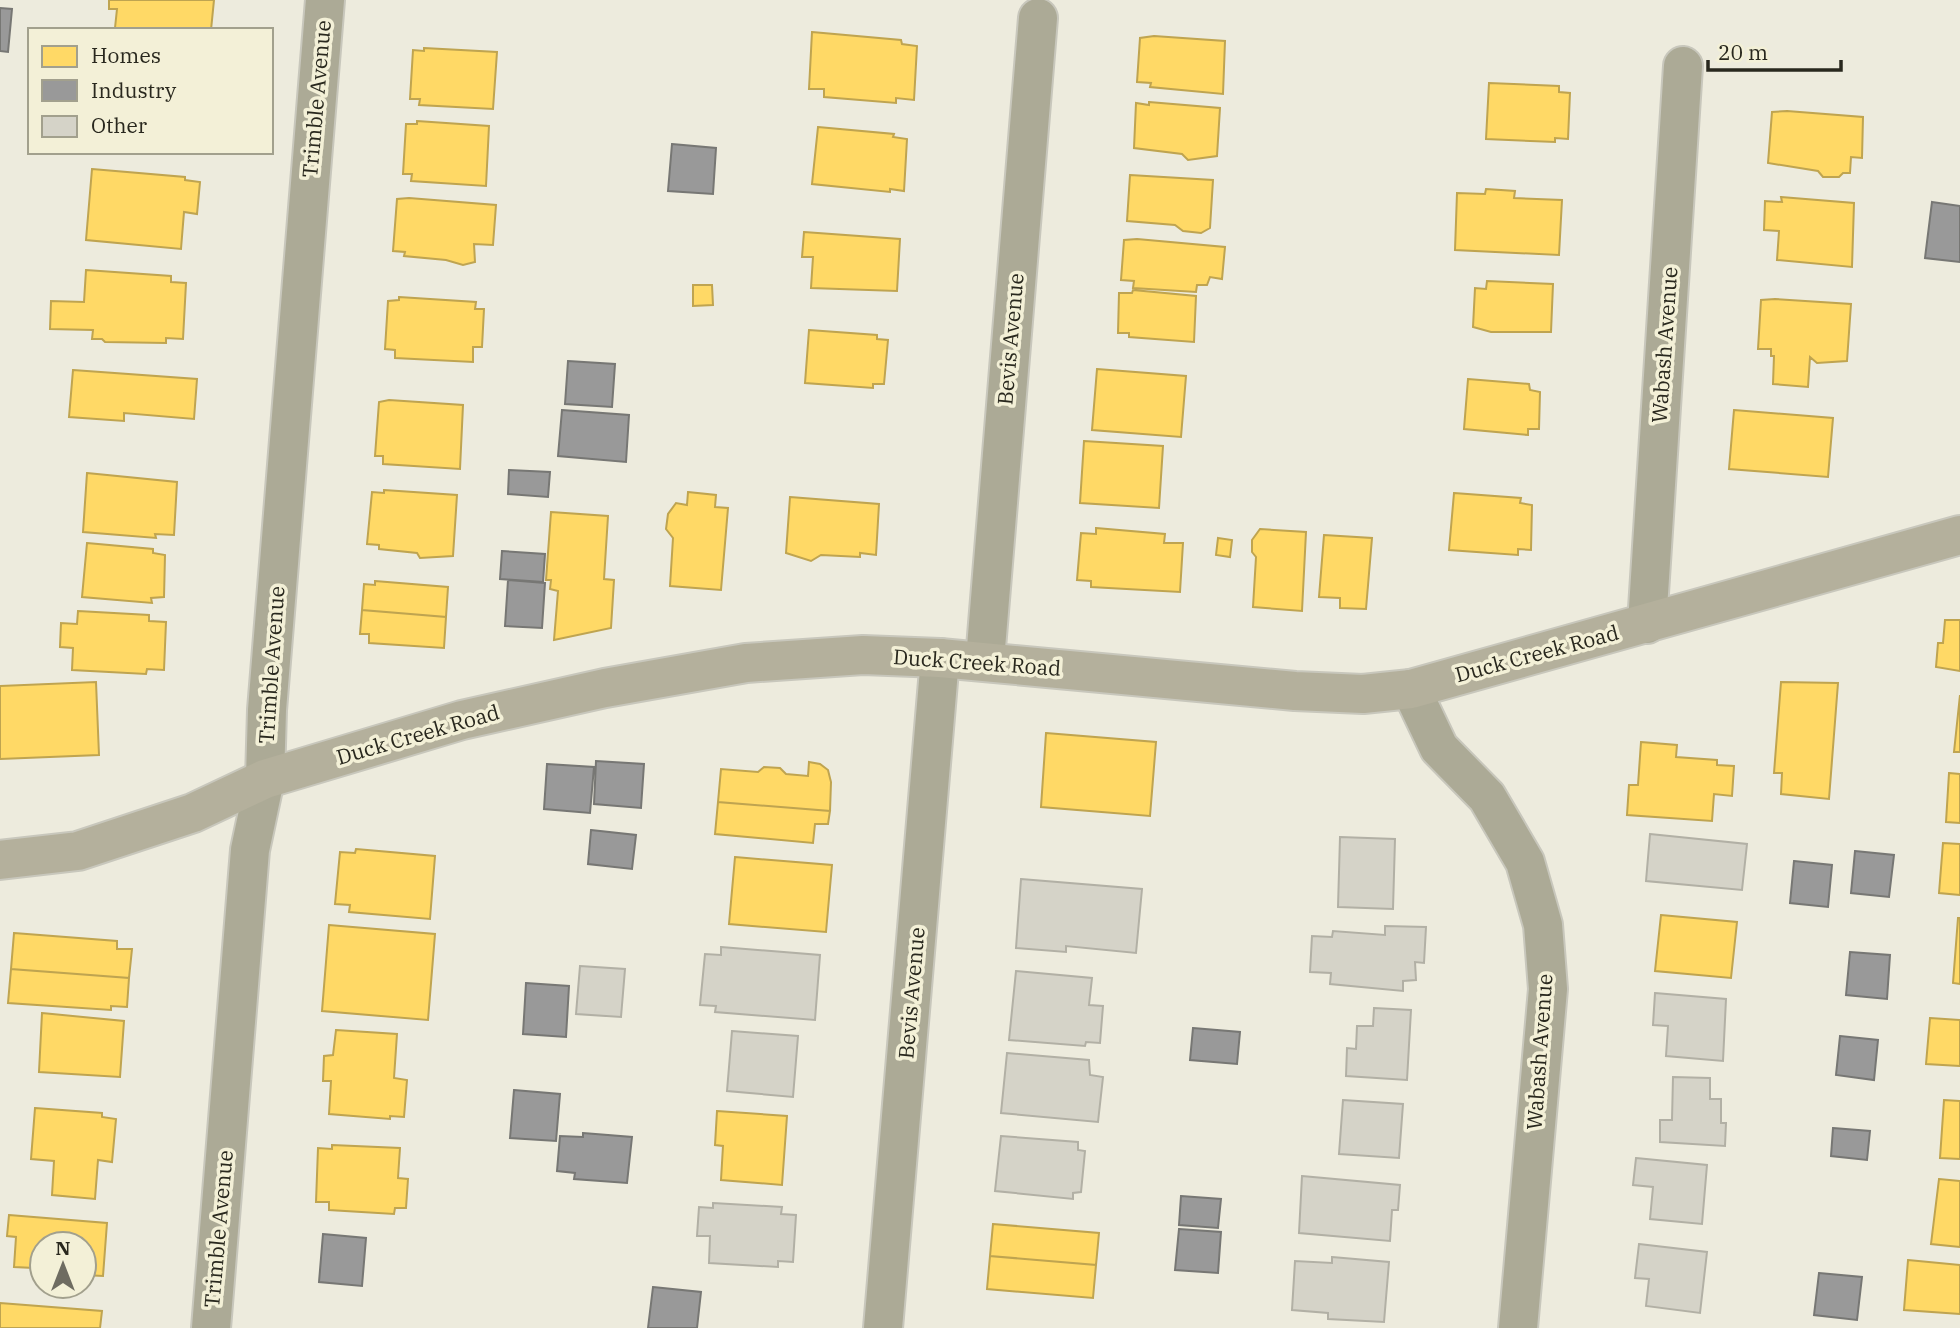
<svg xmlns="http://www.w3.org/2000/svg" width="1960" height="1328" font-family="'IBM Plex Serif',serif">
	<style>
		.homes { fill: #ffd966; stroke: #bfa450; stroke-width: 2 }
		.industry { fill: #999; stroke: #777774; stroke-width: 2 }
		.building { fill: #d5d3c8; stroke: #b2b0a5; stroke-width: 2 }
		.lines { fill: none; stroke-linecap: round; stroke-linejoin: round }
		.street-casing { stroke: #c8c7bc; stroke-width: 42 }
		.secondary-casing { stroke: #c8c7bc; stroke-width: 42 }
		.street { stroke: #acaa96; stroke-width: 38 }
		.secondary { stroke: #b4b09c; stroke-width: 38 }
		.labels { text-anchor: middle; stroke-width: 7; stroke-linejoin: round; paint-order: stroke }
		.street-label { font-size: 21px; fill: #29281e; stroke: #f3f0d7 }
	</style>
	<rect width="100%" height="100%" fill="#edebdd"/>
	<path class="homes" d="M 109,0 L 214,0 L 211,30 L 115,28 L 117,9 L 109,9 Z
		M 812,32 L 901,40 L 902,44 L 917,46 L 914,100 L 896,98 L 896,103 L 824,97 L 824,89 L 809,89 Z
		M 1154,36 L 1225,41 L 1223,94 L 1150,87 L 1151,83 L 1137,82 L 1140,38 Z
		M 424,48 L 497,52 L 493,109 L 419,105 L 420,99 L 410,99 L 413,50 L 424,51 Z
		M 1489,83 L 1559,86 L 1559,92 L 1570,93 L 1568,139 L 1555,138 L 1555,142 L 1486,139 Z
		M 1149,102 L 1220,108 L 1217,156 L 1188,160 L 1182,154 L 1134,148 L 1136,103 L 1149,105 Z
		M 1787,111 L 1863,117 L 1862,158 L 1851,157 L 1850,173 L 1843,173 L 1839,177 L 1823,177 L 1818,171 L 1768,163 L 1772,112 Z
		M 417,121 L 489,126 L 486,186 L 411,181 L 412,174 L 403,174 L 406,124 L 417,124 Z
		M 818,127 L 894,134 L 893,137 L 907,139 L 904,191 L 890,189 L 890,192 L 812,184 Z
		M 92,169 L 185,177 L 185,180 L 200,182 L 197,214 L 184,212 L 181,249 L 86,240 Z
		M 1130,175 L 1213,180 L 1210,228 L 1201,233 L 1183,231 L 1175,225 L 1127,221 Z
		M 1486,189 L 1515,191 L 1514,198 L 1562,200 L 1559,255 L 1455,250 L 1457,193 L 1485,194 Z
		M 1781,197 L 1854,203 L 1852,267 L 1777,260 L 1779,231 L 1764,230 L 1765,201 L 1782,202 Z
		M 409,198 L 496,205 L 493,245 L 474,244 L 475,262 L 463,265 L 446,260 L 404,256 L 405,252 L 393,251 L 397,199 Z
		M 804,232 L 900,239 L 897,291 L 811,288 L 813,257 L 802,257 Z
		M 1137,239 L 1225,247 L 1222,279 L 1210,277 L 1207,285 L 1197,285 L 1196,292 L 1133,288 L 1134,281 L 1121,280 L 1124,240 Z
		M 86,270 L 171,276 L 171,282 L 186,283 L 183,339 L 166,338 L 166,343 L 105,342 L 102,339 L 92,339 L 93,330 L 50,329 L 51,301 L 84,302 Z
		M 1487,281 L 1553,284 L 1551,332 L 1491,332 L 1473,327 L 1475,288 L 1486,289 Z
		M 693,285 L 712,285 L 713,305 L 693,306 Z
		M 1133,290 L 1196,296 L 1194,342 L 1129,337 L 1129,333 L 1118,333 L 1119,293 L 1132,293 Z
		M 399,297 L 476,302 L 475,309 L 484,309 L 482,347 L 473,347 L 473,362 L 395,358 L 395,350 L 385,349 L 388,301 L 399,300 Z
		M 1775,299 L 1851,304 L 1847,361 L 1817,363 L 1810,357 L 1808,387 L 1773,384 L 1774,356 L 1771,356 L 1771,349 L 1758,349 L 1761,300 Z
		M 809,330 L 877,335 L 877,339 L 888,340 L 884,384 L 873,384 L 873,388 L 805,383 Z
		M 1097,369 L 1186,376 L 1181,437 L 1092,430 Z
		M 73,370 L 197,379 L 194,419 L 124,413 L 124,421 L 69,417 Z
		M 1468,379 L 1529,384 L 1530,390 L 1540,392 L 1539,429 L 1528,429 L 1528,435 L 1464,429 Z
		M 389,400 L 463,405 L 460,469 L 383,464 L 383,456 L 375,456 L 379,402 Z
		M 1734,410 L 1833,418 L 1828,477 L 1729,469 Z
		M 1084,441 L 1163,446 L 1159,508 L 1080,503 Z
		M 87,473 L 177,482 L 174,535 L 155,534 L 156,538 L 83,532 Z
		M 384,490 L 457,495 L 453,556 L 420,558 L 417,553 L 379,549 L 379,545 L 367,544 L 372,492 L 384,493 Z
		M 688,492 L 716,495 L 715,507 L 728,508 L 721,590 L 670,586 L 673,538 L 666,529 L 668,514 L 676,503 L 687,505 Z
		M 1454,493 L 1521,498 L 1520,503 L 1532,505 L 1531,550 L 1518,549 L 1518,555 L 1449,550 Z
		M 790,497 L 879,504 L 876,555 L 860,553 L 860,557 L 821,555 L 811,561 L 786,553 Z
		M 551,512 L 608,516 L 604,579 L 614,580 L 611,628 L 554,640 L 558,591 L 550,589 L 551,580 L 546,580 Z
		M 1096,528 L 1165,534 L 1164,543 L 1183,543 L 1180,592 L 1091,587 L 1091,581 L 1077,580 L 1081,533 L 1096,534 Z
		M 1260,529 L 1306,532 L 1302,611 L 1253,607 L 1256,557 L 1252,552 L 1252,540 Z
		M 1324,535 L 1372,538 L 1366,609 L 1340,608 L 1340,598 L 1319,597 Z
		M 1218,538 L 1232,540 L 1230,557 L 1216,555 Z
		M 87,543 L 153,549 L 153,553 L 165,555 L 164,597 L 151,598 L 152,603 L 82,597 Z
		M 375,581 L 448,587 L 446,617 L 362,610 L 364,584 L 375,585 Z
		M 362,610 L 446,617 L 444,648 L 369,643 L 369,634 L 360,634 Z
		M 78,611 L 149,615 L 149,621 L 166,622 L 164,670 L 147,669 L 146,674 L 72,670 L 73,648 L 60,647 L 61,623 L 77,624 Z
		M 1945,620 L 1960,620 L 1960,671 L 1936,667 L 1938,643 L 1943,643 Z
		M 96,682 L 99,755 L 0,759 L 0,686 Z
		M 1781,682 L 1838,683 L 1829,799 L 1781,794 L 1782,773 L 1774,773 Z
		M 1960,695 L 1960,752 L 1954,752 Z
		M 1046,733 L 1156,742 L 1150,816 L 1041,807 Z
		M 1641,742 L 1677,745 L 1676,757 L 1717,760 L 1717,765 L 1734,766 L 1732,796 L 1714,794 L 1712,821 L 1627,815 L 1629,785 L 1638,785 Z
		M 809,762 L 820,764 L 828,770 L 831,782 L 830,811 L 718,802 L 721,769 L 758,772 L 764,767 L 780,768 L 786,774 L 808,776 Z
		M 1949,773 L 1960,774 L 1960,823 L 1946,822 Z
		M 718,802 L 830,811 L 828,824 L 815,824 L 813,843 L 715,834 Z
		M 1943,843 L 1960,844 L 1960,895 L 1939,893 Z
		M 356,849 L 435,856 L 430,919 L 349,912 L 350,905 L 335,904 L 340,852 L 355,853 Z
		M 735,857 L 832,865 L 826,932 L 729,924 Z
		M 1661,915 L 1737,922 L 1731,978 L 1655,971 Z
		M 1958,918 L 1960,918 L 1960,984 L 1953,983 Z
		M 329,925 L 435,934 L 428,1020 L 322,1011 Z
		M 14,933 L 117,941 L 117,949 L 132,949 L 129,978 L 11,969 Z
		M 11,969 L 129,978 L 127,1007 L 111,1006 L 111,1010 L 8,1003 Z
		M 42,1013 L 124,1021 L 120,1077 L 39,1072 Z
		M 1930,1018 L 1960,1020 L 1960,1066 L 1926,1064 Z
		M 336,1030 L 397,1034 L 394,1078 L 407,1080 L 404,1117 L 390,1116 L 390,1119 L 329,1114 L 331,1081 L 323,1081 L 324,1056 L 333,1055 Z
		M 1944,1100 L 1960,1101 L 1960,1159 L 1940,1158 Z
		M 35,1108 L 102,1113 L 102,1117 L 116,1119 L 112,1162 L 98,1160 L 95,1199 L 52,1195 L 54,1161 L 31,1159 Z
		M 717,1111 L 787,1116 L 782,1185 L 721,1180 L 723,1146 L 715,1145 Z
		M 332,1145 L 400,1148 L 398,1178 L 408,1179 L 406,1208 L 395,1208 L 394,1214 L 329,1210 L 329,1202 L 316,1202 L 318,1148 L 332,1149 Z
		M 1939,1179 L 1960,1181 L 1960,1247 L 1931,1244 Z
		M 9,1215 L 107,1223 L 103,1276 L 84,1275 L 84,1244 L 42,1244 L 42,1274 L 34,1273 L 34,1268 L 14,1267 L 16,1237 L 7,1236 Z
		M 993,1224 L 1099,1233 L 1096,1265 L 990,1256 Z
		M 990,1256 L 1096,1265 L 1093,1298 L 987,1289 Z
		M 1908,1260 L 1960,1265 L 1960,1314 L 1904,1310 Z
		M 0,1303 L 102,1311 L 100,1328 L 0,1328 Z"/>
	<path class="industry" d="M 0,8 L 12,9 L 8,52 L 0,51 Z
		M 672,144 L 716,148 L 713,194 L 668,191 Z
		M 1932,202 L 1960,206 L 1960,262 L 1925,258 Z
		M 568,361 L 615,364 L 612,407 L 565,404 Z
		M 562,410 L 629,415 L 626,462 L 558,456 Z
		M 509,470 L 550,472 L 548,497 L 508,494 Z
		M 502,551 L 545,554 L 543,582 L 500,579 Z
		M 508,580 L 545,583 L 542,628 L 505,626 Z
		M 596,761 L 644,764 L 641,808 L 594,804 Z
		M 547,764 L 594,767 L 590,813 L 544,809 Z
		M 591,830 L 636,835 L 632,869 L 588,864 Z
		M 1855,851 L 1894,855 L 1889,897 L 1851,893 Z
		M 1794,861 L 1832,865 L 1828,907 L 1790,903 Z
		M 1850,952 L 1890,955 L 1887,999 L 1846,995 Z
		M 526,983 L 569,986 L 566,1037 L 523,1034 Z
		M 1193,1028 L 1240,1032 L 1237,1064 L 1190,1060 Z
		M 1840,1036 L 1878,1040 L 1874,1080 L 1836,1075 Z
		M 514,1090 L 560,1094 L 556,1141 L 510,1138 Z
		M 1833,1128 L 1870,1131 L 1867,1160 L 1831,1156 Z
		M 583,1133 L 632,1137 L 627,1183 L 574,1179 L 575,1173 L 557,1171 L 560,1136 L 583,1137 Z
		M 1181,1196 L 1221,1199 L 1218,1228 L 1179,1225 Z
		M 1179,1229 L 1221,1232 L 1218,1273 L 1175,1270 Z
		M 323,1234 L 366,1238 L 362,1286 L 319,1282 Z
		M 1819,1273 L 1862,1277 L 1857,1320 L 1814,1315 Z
		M 653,1287 L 701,1292 L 697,1328 L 648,1328 Z"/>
	<path class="building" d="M 1650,834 L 1747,844 L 1742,890 L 1646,881 Z
		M 1340,837 L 1395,839 L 1393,909 L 1338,907 Z
		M 1021,879 L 1142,889 L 1136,953 L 1066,946 L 1066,952 L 1016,948 Z
		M 1385,926 L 1426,927 L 1424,963 L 1415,962 L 1416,980 L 1403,981 L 1403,991 L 1330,984 L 1331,973 L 1310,972 L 1312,936 L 1332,937 L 1333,931 L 1385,935 Z
		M 721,947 L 820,955 L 815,1020 L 715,1012 L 716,1006 L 700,1005 L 705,954 L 721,955 Z
		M 580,966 L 625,969 L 621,1017 L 576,1014 Z
		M 1016,971 L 1092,978 L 1089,1005 L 1103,1006 L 1100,1043 L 1086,1042 L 1085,1046 L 1009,1040 Z
		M 1655,993 L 1726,999 L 1723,1061 L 1666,1056 L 1668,1026 L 1653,1025 Z
		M 1374,1008 L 1411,1010 L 1407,1080 L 1346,1076 L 1347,1048 L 1356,1049 L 1357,1026 L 1373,1026 Z
		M 732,1031 L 798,1036 L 793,1097 L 727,1091 Z
		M 1007,1053 L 1089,1060 L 1090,1075 L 1103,1077 L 1098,1122 L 1001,1113 Z
		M 1673,1077 L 1710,1078 L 1710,1099 L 1721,1099 L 1721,1123 L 1726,1123 L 1725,1146 L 1660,1142 L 1660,1120 L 1672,1120 Z
		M 1343,1100 L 1403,1104 L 1399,1158 L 1339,1154 Z
		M 1001,1136 L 1078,1142 L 1078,1150 L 1085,1151 L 1081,1192 L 1073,1193 L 1073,1199 L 995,1191 Z
		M 1636,1158 L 1707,1165 L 1702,1224 L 1650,1219 L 1653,1187 L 1633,1185 Z
		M 1302,1176 L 1400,1185 L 1398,1210 L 1392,1210 L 1390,1241 L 1299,1233 Z
		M 713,1203 L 782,1207 L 781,1214 L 796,1215 L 793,1262 L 778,1261 L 778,1267 L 709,1263 L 710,1236 L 697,1236 L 699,1207 L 713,1208 Z
		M 1639,1244 L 1707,1252 L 1700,1313 L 1646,1306 L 1649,1279 L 1635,1278 Z
		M 1332,1257 L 1389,1262 L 1384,1322 L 1328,1319 L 1328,1313 L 1292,1310 L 1295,1261 L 1332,1263 Z"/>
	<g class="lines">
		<defs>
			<path id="street" d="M 1647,624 L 1683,66
				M 985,660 L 1038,18
				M 1411,689 L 1439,748 L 1487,797 L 1525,862 L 1543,925 L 1548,989 L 1518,1328
				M 211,1328 L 250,850 L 265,779 L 267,710 L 325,0
				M 883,1328 L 940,658"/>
			<path id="secondary" d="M 0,860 L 78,851 L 193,813 L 265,779 L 462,720 L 605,688 L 746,663 L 863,655 L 940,658 L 1295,691 L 1363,694 L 1411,689 L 1960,535"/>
		</defs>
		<use href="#street" class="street-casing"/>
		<use href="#secondary" class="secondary-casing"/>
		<use href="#street" class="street"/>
		<use href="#secondary" class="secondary"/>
	</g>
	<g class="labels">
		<g class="street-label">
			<text transform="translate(317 99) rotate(-85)" y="7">Trimble Avenue</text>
			<text transform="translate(1011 339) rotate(-85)" y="7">Bevis Avenue</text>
			<text transform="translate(1665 345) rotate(-86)" y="7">Wabash Avenue</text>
			<text transform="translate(1537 654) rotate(-15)" y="7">Duck Creek Road</text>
			<text transform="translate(977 663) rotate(4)" y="7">Duck Creek Road</text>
			<text transform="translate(272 665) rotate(-86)" y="7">Trimble Avenue</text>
			<text transform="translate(418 735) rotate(-16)" y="7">Duck Creek Road</text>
			<text transform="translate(912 993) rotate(-85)" y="7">Bevis Avenue</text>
			<text transform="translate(1540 1052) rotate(-86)" y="7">Wabash Avenue</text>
			<text transform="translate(219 1229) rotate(-85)" y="7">Trimble Avenue</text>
		</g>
	</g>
	<rect x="28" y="28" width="245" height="126" fill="#f3f0d7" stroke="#a2a08d" stroke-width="2"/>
	<rect x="42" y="46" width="35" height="21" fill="#ffd966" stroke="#a2a08d" stroke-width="2"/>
	<text x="91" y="63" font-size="21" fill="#29281e">Homes</text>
	<rect x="42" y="80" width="35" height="21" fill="#999999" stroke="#a2a08d" stroke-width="2"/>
	<text x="91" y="98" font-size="21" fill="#29281e">Industry</text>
	<rect x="42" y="116" width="35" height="21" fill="#d5d3c8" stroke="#a2a08d" stroke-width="2"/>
	<text x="91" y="133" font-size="21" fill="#29281e">Other</text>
	<g transform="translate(63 1265)"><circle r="33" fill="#f3f0d7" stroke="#a2a08d" stroke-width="2"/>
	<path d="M0-5L12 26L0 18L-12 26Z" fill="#6e6c61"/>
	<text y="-10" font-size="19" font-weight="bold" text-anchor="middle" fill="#29281e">N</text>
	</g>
	<path d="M1708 60v10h133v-10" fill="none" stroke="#29281e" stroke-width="3.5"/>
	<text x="1718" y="60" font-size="21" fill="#29281e" stroke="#f3f0d7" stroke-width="5" paint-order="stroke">20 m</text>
</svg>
